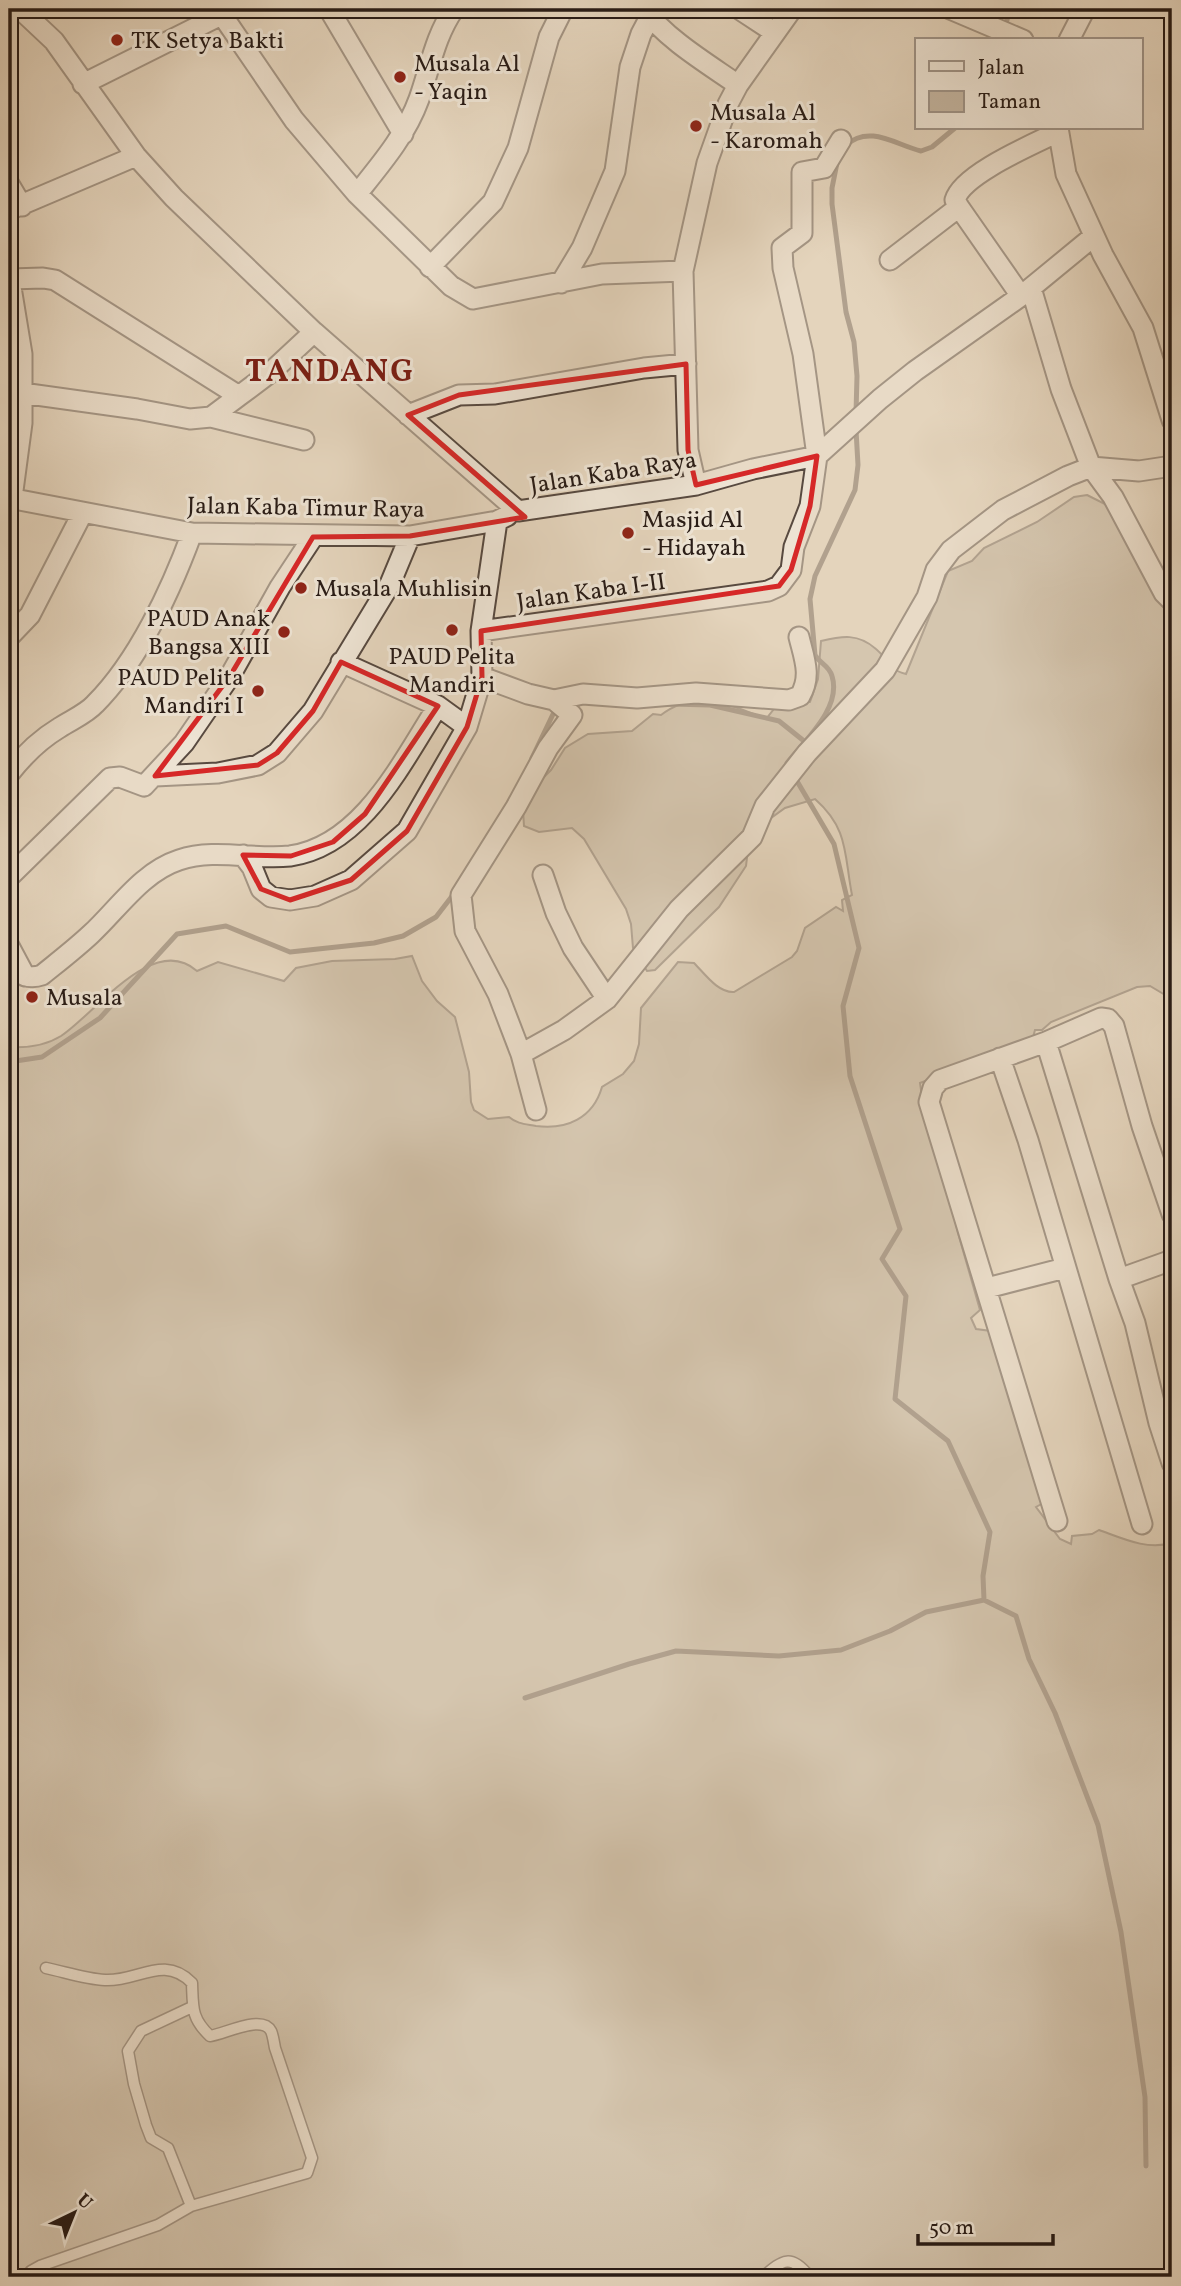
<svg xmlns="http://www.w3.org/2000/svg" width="1181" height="2286" font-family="Vollkorn,serif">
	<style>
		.green { fill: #c4b5a0; stroke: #76685b; stroke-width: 2 }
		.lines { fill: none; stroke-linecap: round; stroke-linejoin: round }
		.stream { stroke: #736558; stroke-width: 5 }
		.service-casing { stroke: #584a40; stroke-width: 13 }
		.minor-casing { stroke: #584a40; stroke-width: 23 }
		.service { stroke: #ede3d3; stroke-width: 10 }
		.minor { stroke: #ede3d3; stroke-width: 19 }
		.marked { fill: none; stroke: #d62828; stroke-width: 5; stroke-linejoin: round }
		.poi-dot { fill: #8f2418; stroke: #ede3d3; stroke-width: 2.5 }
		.labels { text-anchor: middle; stroke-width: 6; stroke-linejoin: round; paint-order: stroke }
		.poi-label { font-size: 24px; fill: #291c16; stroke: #ede3d3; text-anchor: start }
		.street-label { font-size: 24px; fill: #291c16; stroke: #ede3d3 }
		.district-label { font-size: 32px; font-weight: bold; letter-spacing: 2px; fill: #7a1f14; stroke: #ede3d3 }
	</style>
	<rect width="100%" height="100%" fill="#e4d4bc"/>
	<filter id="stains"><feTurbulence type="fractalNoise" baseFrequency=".00286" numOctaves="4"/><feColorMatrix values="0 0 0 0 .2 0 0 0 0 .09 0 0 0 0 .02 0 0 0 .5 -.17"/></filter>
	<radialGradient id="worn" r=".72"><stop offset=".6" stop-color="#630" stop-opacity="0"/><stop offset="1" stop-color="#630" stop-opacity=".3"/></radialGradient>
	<path class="green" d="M 1087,495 L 1107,505 L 1172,607 L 1172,999 L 1150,986 L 1137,987 L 1051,1022 L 1042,1030 L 1035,1030 L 1032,1041 L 920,1083 L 925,1118 L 942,1167 L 958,1233 L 980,1310 L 971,1318 L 976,1329 L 991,1331 L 1045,1502 L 1036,1507 L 1060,1539 L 1071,1544 L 1072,1536 L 1092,1534 L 1099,1530 C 1124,1539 1146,1550 1172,1543 L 1172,2277 L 9,2277 L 9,1047 C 28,1048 45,1046 61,1036 C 96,1013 153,932 197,971 L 218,962 L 284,981 L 296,968 L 332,961 L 395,959 L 412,956 L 422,981 L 437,1001 L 455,1017 L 469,1072 L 471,1102 L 474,1110 L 488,1119 L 509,1117 C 517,1124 526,1124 536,1126 C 567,1130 593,1118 602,1087 L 623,1074 L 634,1061 L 639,1044 L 641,1008 L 678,962 L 694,963 C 705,974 718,993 734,992 L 792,957 L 797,951 L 805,928 L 836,907 L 843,911 L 842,900 L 852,895 C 844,854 849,829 815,799 L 785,808 L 750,833 L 746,866 L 719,907 L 655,970 L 647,971 L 633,948 L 631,924 L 626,909 L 584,839 L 572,828 L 539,832 L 524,826 L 523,810 L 539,782 L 551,770 L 565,748 L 588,734 L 632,731 L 653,714 L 661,715 C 696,688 731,705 766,719 L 774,709 L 810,702 L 818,679 L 821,641 C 842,636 858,633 876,649 C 890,660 886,669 906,674 L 948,571 L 972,561 L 984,548 L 1037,522 L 1074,497 Z"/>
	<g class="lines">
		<path class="stream" d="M 1005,27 L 1010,9
			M 846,145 C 870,124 896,145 921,151 L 932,147 L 955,128
			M 837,163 L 832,188 L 832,204 L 846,312 L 854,342 L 857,376 L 856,413
			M 669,704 L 710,705 L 779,721 L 804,741
			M 532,758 L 556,708
			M 789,767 L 787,763 C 805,740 842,708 832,676 C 829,665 820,664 815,655 L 810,599 L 815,576 L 855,490 L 858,465 L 856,430
			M 794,776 L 834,844 L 859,948 L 843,1006 L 850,1076 L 900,1229 L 882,1259 L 906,1296 L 895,1399 L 948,1441 L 990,1532 L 983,1576 L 984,1600 L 1016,1616 L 1029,1659 L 1055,1713 L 1098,1825 L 1121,1932 L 1145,2097 L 1146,2166
			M 9,1062 L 42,1057 L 100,1018 L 177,934 L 226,926 L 290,952 L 374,943 L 403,936 L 436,917 L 456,891
			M 525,1698 L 629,1664 L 676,1651 L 779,1656 L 841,1650 L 890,1631 L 926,1612 L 984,1600"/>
		<defs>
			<path id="service" d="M 191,2206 L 168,2148 L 151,2138 L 146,2125 L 134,2084 L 128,2051 L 141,2031 L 192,2007
				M 32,2277 L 31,2271 L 40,2266 L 158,2225 L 191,2206 L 307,2173 L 312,2158 L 275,2048 C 274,2043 273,2035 271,2031 C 262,2014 225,2034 210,2036 C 191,2018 193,2007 192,1983 C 164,1954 137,1982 105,1980 C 86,1979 65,1972 46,1968
				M 763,2277 C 784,2259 790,2254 810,2277"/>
			<path id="minor" d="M 20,9 L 54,41 L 136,156 L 174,198 L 314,332 L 518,511 L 696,485 L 753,469 L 817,456 L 880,399 L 915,371 L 1021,296 L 1094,236
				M 218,9 L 294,120 L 357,194 L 451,286 L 473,299 L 602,274 L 683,271
				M 329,9 L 403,134
				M 644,9 C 666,39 708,64 738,85
				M 739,9 L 774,32
				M 950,9 L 1023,40
				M 1069,40 L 1085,9
				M 83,84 L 221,15
				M 1058,128 L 1066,174 L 1103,255 L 1143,328 L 1172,420
				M 9,184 L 22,206
				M 357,194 C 381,164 406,135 419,99 C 430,68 435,36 454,9
				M 9,210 L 136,156
				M 890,260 L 959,207
				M 430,267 L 493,202 L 518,148 L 549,37 L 563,9
				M 9,275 L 22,354 L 22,423 L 12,498
				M 10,279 L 43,278 L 55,280 L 239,396 L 271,372 L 314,332
				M 561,283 L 582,248 L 615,171 L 630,67 L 641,34 L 650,17
				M 1031,288 L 1061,389 L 1091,467 L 1113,497 L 1164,593 L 1172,601
				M 1021,296 L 959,207 L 955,200 C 962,174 1034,144 1058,132
				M 22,393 L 137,409 L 190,419 L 211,417 L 239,396
				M 408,415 L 459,395 L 495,394 L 644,368 L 686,364
				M 211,417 L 304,440
				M 696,485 L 688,450 L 683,271 L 707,163 L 728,104 L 738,85 L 792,9
				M 9,498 L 192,533 L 410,536 L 497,521 L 507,516
				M 481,631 L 768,591 L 779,586 L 791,570 L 794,547 L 810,506 L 817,456 L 803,354 L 783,268 L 782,248 L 802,233 L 802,172 L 824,168 L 841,140
				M 9,637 L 30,615 L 82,514
				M 341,662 L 438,706 L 467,727
				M 482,677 L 528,694 L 554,700 L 583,694 L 637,698 L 696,693 L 789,700 L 800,696 C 812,676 804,658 799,637
				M 9,774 C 23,756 39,740 59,728 C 71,720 86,714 95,704 C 138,661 171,590 192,533
				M 155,776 L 218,773 L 258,765 L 277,753 L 313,711 L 390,584 L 410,536
				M 243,855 L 252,867 L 261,889 L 271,897 L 290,900 L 315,896 L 351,880 L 407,831 L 467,727 L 482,677 L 481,631 L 497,521
				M 543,875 L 556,913 L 573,948 L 607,999
				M 9,877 L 110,778 L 120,777 L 144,786 L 184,743 L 230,676 L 280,587 L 313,537
				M 9,946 L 25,976
				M 9,966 C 20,974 28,980 42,975 C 58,962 75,949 91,934 C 118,909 142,872 179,860 C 215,848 253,860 290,856 C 362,846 402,762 438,706
				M 1046,1042 L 1119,1279 L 1135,1323 L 1159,1423 L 1172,1463
				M 521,1054 L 564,1030 L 607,999 L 679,909 L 752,837 L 765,806 L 807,753 L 885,670 L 927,597 L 936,570 L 951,550 L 1003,510 L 1068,476 L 1091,467 L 1139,471 L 1172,466
				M 1000,1058 L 1028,1140 L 1142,1524
				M 536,1110 L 521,1054 L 498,994 L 465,931 L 461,895 L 516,807 L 548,748 L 572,715 L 554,700
				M 1119,1279 L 1172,1260
				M 987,1288 L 1065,1268
				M 1057,1521 L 929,1102 L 933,1088 L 940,1080 L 1046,1042 L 1101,1018 L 1108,1019 L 1114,1026 L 1142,1126 L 1172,1214"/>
		</defs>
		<use href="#service" class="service-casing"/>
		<use href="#minor" class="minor-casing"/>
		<use href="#service" class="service"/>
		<use href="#minor" class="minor"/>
	</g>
	<path d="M0 0H1181V2286H0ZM 686,364 L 688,450 L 696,485 L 817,456 L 810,506 L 791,570 L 779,586 L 481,631 L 482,677 L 467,727 L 407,831 L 351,880 L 290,900 L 261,889 L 243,855 L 291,856 L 333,842 L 365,814 L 438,706 L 341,662 L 313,711 L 277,753 L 258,765 L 155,776 L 230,676 L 313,537 L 410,536 L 525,517 L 408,415 L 459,395 Z" fill="#e4d4bc" fill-opacity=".55" fill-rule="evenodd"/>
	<path class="marked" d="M 686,364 L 688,450 L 696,485 L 817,456 L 810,506 L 791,570 L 779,586 L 481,631 L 482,677 L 467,727 L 407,831 L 351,880 L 290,900 L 261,889 L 243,855 L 291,856 L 333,842 L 365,814 L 438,706 L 341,662 L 313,711 L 277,753 L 258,765 L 155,776 L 230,676 L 313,537 L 410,536 L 525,517 L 408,415 L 459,395 Z"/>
	<g class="poi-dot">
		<circle cx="117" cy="40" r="7"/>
		<circle cx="400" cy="77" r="7"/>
		<circle cx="696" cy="126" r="7"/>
		<circle cx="628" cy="533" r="7"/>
		<circle cx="301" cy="588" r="7"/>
		<circle cx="452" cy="630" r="7"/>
		<circle cx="284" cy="632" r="7"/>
		<circle cx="258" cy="691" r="7"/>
		<circle cx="32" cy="997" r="7"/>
	</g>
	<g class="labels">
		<g class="poi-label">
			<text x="131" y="48">TK Setya Bakti</text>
			<text x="414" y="71">Musala Al<tspan x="414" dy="28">- Yaqin</tspan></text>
			<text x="710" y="120">Musala Al<tspan x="710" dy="28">- Karomah</tspan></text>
			<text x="642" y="527">Masjid Al<tspan x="642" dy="28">- Hidayah</tspan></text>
			<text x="315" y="596">Musala Muhlisin</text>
			<text x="270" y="626" text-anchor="end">PAUD Anak<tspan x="270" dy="28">Bangsa XIII</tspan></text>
			<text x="452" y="664" text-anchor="middle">PAUD Pelita<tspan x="452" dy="28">Mandiri</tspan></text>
			<text x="244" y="685" text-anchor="end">PAUD Pelita<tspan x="244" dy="28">Mandiri I</tspan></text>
			<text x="46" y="1005">Musala</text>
		</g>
		<g class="street-label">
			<text transform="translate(613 472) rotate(-9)" y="8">Jalan Kaba Raya</text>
			<text transform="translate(306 507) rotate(1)" y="8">Jalan Kaba Timur Raya</text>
			<text transform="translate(591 591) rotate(-8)" y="8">Jalan Kaba I-II</text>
		</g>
		<g class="district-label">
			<text x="330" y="381">TANDANG</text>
		</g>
	</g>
	<rect width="1181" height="2286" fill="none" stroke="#e4d4bc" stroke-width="35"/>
	<rect x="10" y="10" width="1160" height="2265" fill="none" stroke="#291c16" stroke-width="3.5"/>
	<rect x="18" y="18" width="1146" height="2251" fill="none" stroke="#291c16" stroke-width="2"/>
	<rect x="915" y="38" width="228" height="91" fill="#ede3d3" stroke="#9f9387" stroke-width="2"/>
	<rect x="929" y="61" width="35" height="10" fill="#ede3d3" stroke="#9f9387" stroke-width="2"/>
	<text x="978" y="74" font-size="21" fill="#291c16">Jalan</text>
	<rect x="929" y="91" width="35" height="21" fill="#c4b5a0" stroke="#9f9387" stroke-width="2"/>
	<text x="978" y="108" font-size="21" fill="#291c16">Taman</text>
	<g transform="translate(74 2213) rotate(43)" stroke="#ede3d3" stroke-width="5" paint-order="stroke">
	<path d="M0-5L12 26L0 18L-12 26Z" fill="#291c16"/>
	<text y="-10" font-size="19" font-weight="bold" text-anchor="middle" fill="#291c16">U</text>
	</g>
	<path d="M918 2234v10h135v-10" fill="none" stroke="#291c16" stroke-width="3.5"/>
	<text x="929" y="2234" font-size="21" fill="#291c16" stroke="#ede3d3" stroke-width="5" paint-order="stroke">50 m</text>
	<rect width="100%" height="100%" filter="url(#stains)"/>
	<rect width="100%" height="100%" fill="url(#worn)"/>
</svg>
